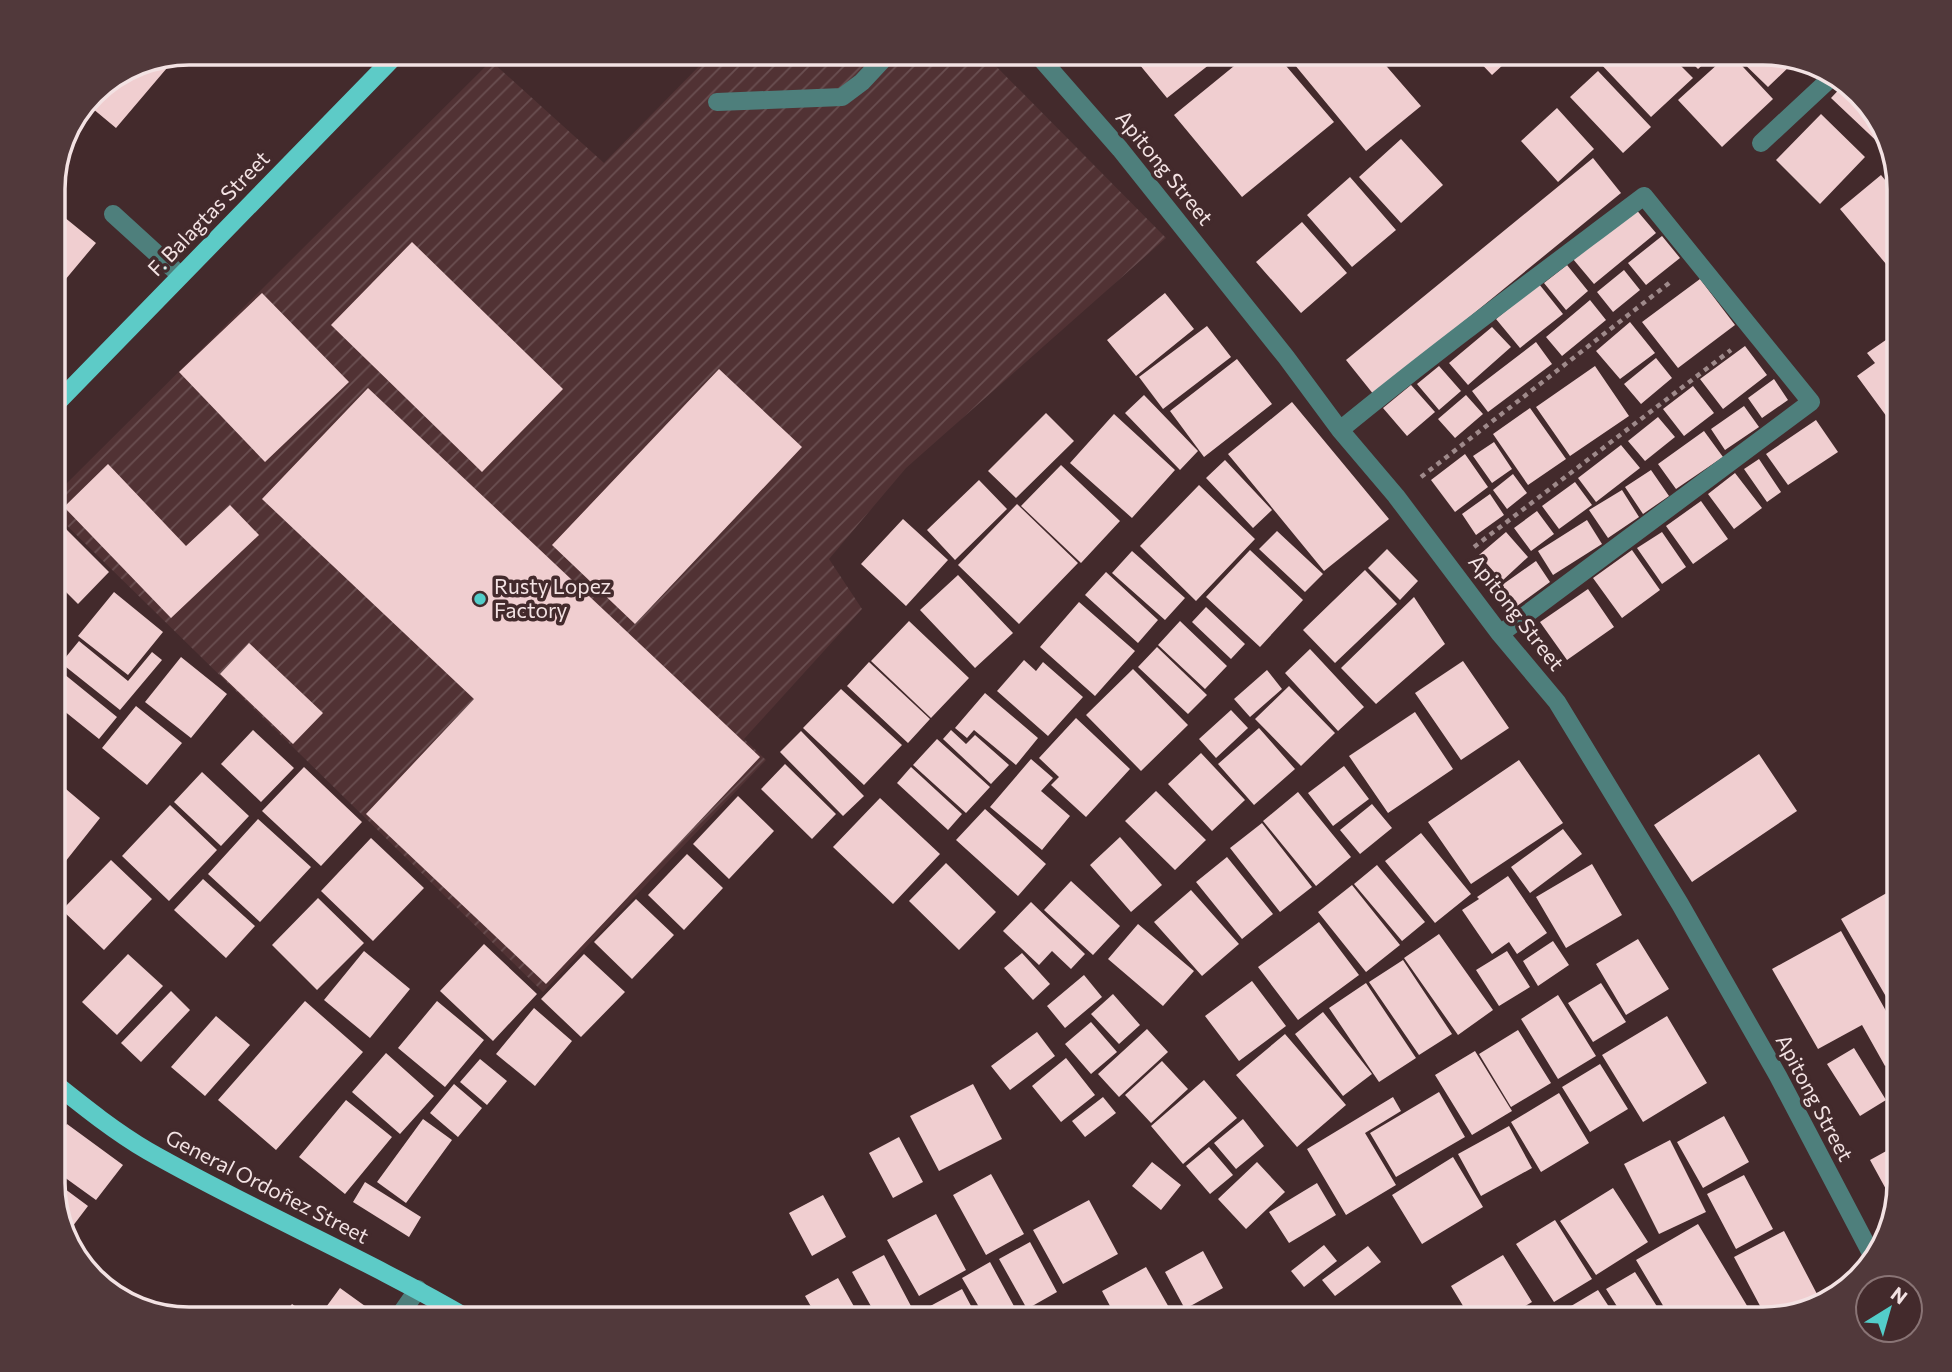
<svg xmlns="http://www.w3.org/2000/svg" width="1952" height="1372" font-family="Commissioner,sans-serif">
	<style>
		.industrial { fill: url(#industrial-furrows) }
		.building { fill: #f0ced0 }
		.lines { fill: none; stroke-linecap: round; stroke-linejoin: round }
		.path { stroke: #9f8a8b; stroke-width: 4.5; stroke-dasharray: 5 5; stroke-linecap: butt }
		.minor { stroke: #4e7f7c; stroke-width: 18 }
		.major { stroke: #5dcbc7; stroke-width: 18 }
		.poi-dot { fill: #53cdc9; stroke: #432a2c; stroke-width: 2.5 }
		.labels { text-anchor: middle; stroke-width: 7; stroke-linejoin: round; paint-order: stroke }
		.street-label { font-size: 21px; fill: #f3e2e3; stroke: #432a2c }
		.poi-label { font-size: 21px; fill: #f3e2e3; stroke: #432a2c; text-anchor: start }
		.rim { fill: none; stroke: #f3e2e3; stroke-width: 3.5 }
	</style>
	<defs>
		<pattern id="industrial-furrows" width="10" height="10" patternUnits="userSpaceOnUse" patternTransform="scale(1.75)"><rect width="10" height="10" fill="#513234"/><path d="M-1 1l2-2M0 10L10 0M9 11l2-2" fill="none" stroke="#6a4f51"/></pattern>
	</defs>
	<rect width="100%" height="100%" fill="#432a2c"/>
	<path class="industrial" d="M 712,53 L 983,53 L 1166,238 L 906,468 L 829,559 L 862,609 L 744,739 L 766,760 L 543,992 L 53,512 L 53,497 L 491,61 L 604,163 Z"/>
	<path class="building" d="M 1130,53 L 1224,53 L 1167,98 Z
		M 1250,53 L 1275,53 L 1334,122 L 1242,197 L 1174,115 Z
		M 1285,53 L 1375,53 L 1421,106 L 1366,151 Z
		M 1471,53 L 1516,53 L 1492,75 Z
		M 1608,53 L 1668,53 L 1693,78 L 1651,117 L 1598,61 Z
		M 1682,53 L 1716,53 L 1698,69 Z
		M 1730,53 L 1773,99 L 1722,147 L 1678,100 Z
		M 1733,53 L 1763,53 L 1793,63 L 1768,87 Z
		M 178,55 L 116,128 L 86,103 L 99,87 L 137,63 Z
		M 1598,71 L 1651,127 L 1623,153 L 1570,97 Z
		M 1847,81 L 1885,128 L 1890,147 L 1886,150 L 1831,98 Z
		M 1557,108 L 1594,149 L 1558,182 L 1521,141 Z
		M 1821,114 L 1865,157 L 1820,204 L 1776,160 Z
		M 1401,139 L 1443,185 L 1401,223 L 1359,177 Z
		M 1593,158 L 1621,193 L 1374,395 L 1346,360 Z
		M 1881,175 L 1899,197 L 1899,253 L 1886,264 L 1840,209 Z
		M 1350,177 L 1396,230 L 1352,267 L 1307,215 Z
		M 1634,207 L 1656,233 L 1594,284 L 1573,259 Z
		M 53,208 L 96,243 L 65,280 L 53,270 Z
		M 1302,222 L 1347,273 L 1301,313 L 1256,262 Z
		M 1662,236 L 1680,258 L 1646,285 L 1628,263 Z
		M 412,242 L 563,389 L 482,472 L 331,325 Z
		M 1567,265 L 1588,291 L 1566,310 L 1544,283 Z
		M 1624,270 L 1640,290 L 1613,312 L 1597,292 Z
		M 1700,279 L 1735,325 L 1678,368 L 1642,322 Z
		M 1539,284 L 1563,314 L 1520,348 L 1496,319 Z
		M 262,293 L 349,382 L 265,462 L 179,372 Z
		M 1165,293 L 1194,329 L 1136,376 L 1107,340 Z
		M 1590,300 L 1606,320 L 1562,356 L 1546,337 Z
		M 1630,322 L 1655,353 L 1620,379 L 1596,351 Z
		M 1207,326 L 1231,357 L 1163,409 L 1139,377 Z
		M 1492,327 L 1511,347 L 1468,385 L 1449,363 Z
		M 1896,333 L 1899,337 L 1899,407 L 1887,417 L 1857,376 L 1875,363 L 1867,353 Z
		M 1536,342 L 1552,364 L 1488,412 L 1472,391 Z
		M 1745,346 L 1767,375 L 1723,409 L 1700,379 Z
		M 1656,358 L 1672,378 L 1641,404 L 1624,384 Z
		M 1237,359 L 1272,404 L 1204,457 L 1170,411 Z
		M 1439,366 L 1461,391 L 1439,410 L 1417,384 Z
		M 1595,366 L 1629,416 L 1570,456 L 1536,407 Z
		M 719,369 L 802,447 L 635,624 L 552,545 Z
		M 1774,379 L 1788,400 L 1762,418 L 1748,398 Z
		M 1411,385 L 1435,412 L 1407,436 L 1383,408 Z
		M 1693,386 L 1714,413 L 1684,436 L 1663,409 Z
		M 368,388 L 760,757 L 546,984 L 366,814 L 474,699 L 262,499 Z
		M 1144,395 L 1198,451 L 1180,470 L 1125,413 Z
		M 1466,395 L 1483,414 L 1455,438 L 1438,419 Z
		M 1292,402 L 1389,519 L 1324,571 L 1228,454 Z
		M 1744,406 L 1759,427 L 1725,450 L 1711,429 Z
		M 1530,408 L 1566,459 L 1528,485 L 1493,434 Z
		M 1046,413 L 1074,441 L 1016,498 L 988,471 Z
		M 1114,414 L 1175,470 L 1132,518 L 1070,463 Z
		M 1658,417 L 1675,437 L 1645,461 L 1628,441 Z
		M 1816,420 L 1838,452 L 1788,485 L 1766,454 Z
		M 1704,431 L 1723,457 L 1676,489 L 1658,464 Z
		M 1494,442 L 1512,469 L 1492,483 L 1473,456 Z
		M 1621,445 L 1640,468 L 1596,502 L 1578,478 Z
		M 1465,454 L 1488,487 L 1455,512 L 1431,480 Z
		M 1759,459 L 1781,492 L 1767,502 L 1744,469 Z
		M 1225,460 L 1272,510 L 1253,528 L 1206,478 Z
		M 108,464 L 186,546 L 230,505 L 259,535 L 171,618 L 64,507 Z
		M 1061,465 L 1120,521 L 1081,563 L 1021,506 Z
		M 1651,470 L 1669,496 L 1643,514 L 1625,487 Z
		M 1735,473 L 1762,508 L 1734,529 L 1708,494 Z
		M 1513,474 L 1527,493 L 1507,509 L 1493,490 Z
		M 979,480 L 1007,509 L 955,560 L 927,530 Z
		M 1575,482 L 1592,505 L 1559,529 L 1542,506 Z
		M 1199,485 L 1255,539 L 1196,601 L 1140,546 Z
		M 1622,490 L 1639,517 L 1608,538 L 1589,510 Z
		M 1490,494 L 1504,515 L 1476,535 L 1462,514 Z
		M 1701,501 L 1728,539 L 1693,564 L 1666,526 Z
		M 1017,504 L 1078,563 L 1019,624 L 958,565 Z
		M 1537,511 L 1554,534 L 1531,551 L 1514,528 Z
		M 53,516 L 109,572 L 78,604 L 53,579 Z
		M 903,519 L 948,560 L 906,606 L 861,564 Z
		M 1587,520 L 1602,544 L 1553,575 L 1538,551 Z
		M 1277,531 L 1323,574 L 1305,592 L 1259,549 Z
		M 1506,532 L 1528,557 L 1502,581 L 1479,555 Z
		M 1662,532 L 1686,567 L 1662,584 L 1637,548 Z
		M 1387,549 L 1418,581 L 1400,600 L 1368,568 Z
		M 1250,550 L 1303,600 L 1260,647 L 1206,597 Z
		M 1632,550 L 1660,590 L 1622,618 L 1593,578 Z
		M 1132,551 L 1185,598 L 1165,620 L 1112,573 Z
		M 1536,561 L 1550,582 L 1517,606 L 1502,585 Z
		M 1365,570 L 1397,604 L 1335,663 L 1303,630 Z
		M 1106,572 L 1158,620 L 1138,643 L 1085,595 Z
		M 958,575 L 1013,633 L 975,668 L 920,610 Z
		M 1588,589 L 1614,627 L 1567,660 L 1540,622 Z
		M 114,592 L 163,632 L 128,675 L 78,636 Z
		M 1414,597 L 1445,644 L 1376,704 L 1341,668 Z
		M 1079,602 L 1135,651 L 1095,696 L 1040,647 Z
		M 1206,607 L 1245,644 L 1231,659 L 1192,622 Z
		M 909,621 L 969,678 L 931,718 L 871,661 Z
		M 1180,621 L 1227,666 L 1205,689 L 1158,645 Z
		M 79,641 L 128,681 L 152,652 L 162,660 L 120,710 L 61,663 Z
		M 249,643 L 323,713 L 293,744 L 220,674 Z
		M 1157,647 L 1207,695 L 1188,714 L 1138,667 Z
		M 1310,649 L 1364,707 L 1338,731 L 1285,673 Z
		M 181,657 L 227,694 L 191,738 L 145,702 Z
		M 1024,660 L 1036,671 L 1043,662 L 1083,697 L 1048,736 L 997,691 Z
		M 1463,661 L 1509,728 L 1461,760 L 1415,693 Z
		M 869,662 L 930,719 L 908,743 L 847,686 Z
		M 53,665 L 117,717 L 99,739 L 53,702 Z
		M 1133,669 L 1188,725 L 1141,771 L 1086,715 Z
		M 1267,670 L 1282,689 L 1250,717 L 1234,699 Z
		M 1289,686 L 1335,733 L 1301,766 L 1255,719 Z
		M 841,689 L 902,745 L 864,785 L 803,728 Z
		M 985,693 L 1038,738 L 1016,765 L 974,730 L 967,738 L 955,728 Z
		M 136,706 L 182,743 L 147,785 L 102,748 Z
		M 1231,710 L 1248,728 L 1216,758 L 1199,739 Z
		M 1415,712 L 1453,769 L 1388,813 L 1349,756 Z
		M 1076,718 L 1130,769 L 1086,817 L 1051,785 L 1059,777 L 1039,758 Z
		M 1259,728 L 1295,769 L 1254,805 L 1218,764 Z
		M 253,730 L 294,768 L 261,802 L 221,764 Z
		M 951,730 L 966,744 L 975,735 L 1009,765 L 991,784 L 943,739 Z
		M 801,731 L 864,796 L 843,816 L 780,752 Z
		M 937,739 L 990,787 L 966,813 L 913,765 Z
		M 1201,753 L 1245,800 L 1212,831 L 1168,784 Z
		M 1759,754 L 1797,811 L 1692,882 L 1654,825 Z
		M 1031,759 L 1053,778 L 1041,791 L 1070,816 L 1042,850 L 990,807 Z
		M 1519,760 L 1563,823 L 1471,884 L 1428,822 Z
		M 785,764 L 836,814 L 812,839 L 761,789 Z
		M 1344,766 L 1369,799 L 1333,826 L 1308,793 Z
		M 304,767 L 362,822 L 321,866 L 262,811 Z
		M 911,767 L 962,814 L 948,830 L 897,783 Z
		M 202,772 L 249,816 L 221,846 L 174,802 Z
		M 53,778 L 100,818 L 61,867 L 53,861 Z
		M 1156,791 L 1206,840 L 1175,870 L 1125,821 Z
		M 1298,792 L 1351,857 L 1316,886 L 1263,821 Z
		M 738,796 L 774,831 L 729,879 L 693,844 Z
		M 880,798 L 940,854 L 893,904 L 833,847 Z
		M 1372,804 L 1392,828 L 1360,854 L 1340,830 Z
		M 170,805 L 217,850 L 169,901 L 122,856 Z
		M 985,809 L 1046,864 L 1018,896 L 956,840 Z
		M 258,819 L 311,867 L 260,922 L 208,874 Z
		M 1262,823 L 1312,887 L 1280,912 L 1230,848 Z
		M 1563,829 L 1582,854 L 1530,893 L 1511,867 Z
		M 1421,833 L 1471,894 L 1435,923 L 1385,861 Z
		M 1120,837 L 1162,885 L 1131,912 L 1090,865 Z
		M 371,838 L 424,888 L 373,941 L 321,891 Z
		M 687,854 L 723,888 L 684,930 L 648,895 Z
		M 1227,857 L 1273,914 L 1242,939 L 1196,882 Z
		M 111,860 L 152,899 L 104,950 L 62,910 Z
		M 946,863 L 996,912 L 959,950 L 909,901 Z
		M 1592,864 L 1622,915 L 1566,948 L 1536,897 Z
		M 1377,865 L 1425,922 L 1402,941 L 1354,884 Z
		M 1508,876 L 1547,933 L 1517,954 L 1509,942 L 1492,954 L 1462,910 L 1479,899 L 1477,897 Z
		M 203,879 L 255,926 L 226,958 L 174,910 Z
		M 1071,881 L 1120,926 L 1093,955 L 1044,910 Z
		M 1352,885 L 1400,945 L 1366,972 L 1318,912 Z
		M 1899,886 L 1899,1019 L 1841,919 Z
		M 1191,890 L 1239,944 L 1202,976 L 1154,922 Z
		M 318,898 L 364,943 L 317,990 L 272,945 Z
		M 636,899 L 674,935 L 632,979 L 594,942 Z
		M 1031,902 L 1085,954 L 1071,969 L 1052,951 L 1039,965 L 1003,931 Z
		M 1319,922 L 1359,975 L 1298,1020 L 1258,967 Z
		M 1138,924 L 1194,971 L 1163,1006 L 1108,959 Z
		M 1841,931 L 1899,1034 L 1899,1058 L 1885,1066 L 1862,1025 L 1818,1049 L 1772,969 Z
		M 1439,934 L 1493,1010 L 1458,1035 L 1404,958 Z
		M 1638,939 L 1669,989 L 1626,1015 L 1596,964 Z
		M 1553,941 L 1569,965 L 1538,986 L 1523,961 Z
		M 484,944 L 537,994 L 493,1041 L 440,991 Z
		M 364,951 L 410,989 L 370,1038 L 324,1000 Z
		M 1507,951 L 1530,987 L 1499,1006 L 1476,970 Z
		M 1022,953 L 1050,984 L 1033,1000 L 1004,968 Z
		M 128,954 L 163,986 L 117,1035 L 82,1002 Z
		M 584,954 L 625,992 L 581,1037 L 541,999 Z
		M 1403,960 L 1452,1034 L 1419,1055 L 1369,982 Z
		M 1084,975 L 1102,997 L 1065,1028 L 1047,1006 Z
		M 1252,981 L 1286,1026 L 1239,1061 L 1205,1016 Z
		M 1366,983 L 1416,1058 L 1379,1082 L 1329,1008 Z
		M 1601,983 L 1626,1022 L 1593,1042 L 1568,1003 Z
		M 171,991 L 190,1010 L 141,1062 L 121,1043 Z
		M 1113,994 L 1140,1025 L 1119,1044 L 1091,1014 Z
		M 1558,995 L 1596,1056 L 1558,1079 L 1521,1019 Z
		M 305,1001 L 363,1052 L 276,1150 L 218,1100 Z
		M 437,1001 L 484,1040 L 445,1087 L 398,1048 Z
		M 534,1008 L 572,1041 L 535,1086 L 496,1054 Z
		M 1323,1012 L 1372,1074 L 1343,1096 L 1295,1034 Z
		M 216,1016 L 250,1045 L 205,1096 L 171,1067 Z
		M 1667,1016 L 1707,1083 L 1643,1122 L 1602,1055 Z
		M 1091,1022 L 1117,1052 L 1091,1074 L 1065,1044 Z
		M 1147,1029 L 1168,1052 L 1119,1097 L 1098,1074 Z
		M 1518,1030 L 1551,1083 L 1511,1107 L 1479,1054 Z
		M 1037,1032 L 1055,1056 L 1010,1090 L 991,1066 Z
		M 1285,1034 L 1346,1105 L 1297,1147 L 1236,1075 Z
		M 1854,1048 L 1886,1100 L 1860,1116 L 1827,1064 Z
		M 1475,1051 L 1512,1111 L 1472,1135 L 1435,1075 Z
		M 386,1053 L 434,1096 L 400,1134 L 352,1092 Z
		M 1066,1058 L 1095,1095 L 1061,1122 L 1032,1086 Z
		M 480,1059 L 507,1081 L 487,1105 L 460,1082 Z
		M 1162,1061 L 1188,1089 L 1151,1123 L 1125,1095 Z
		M 1600,1064 L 1628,1109 L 1590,1132 L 1562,1087 Z
		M 1204,1080 L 1237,1118 L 1183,1164 L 1151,1126 Z
		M 454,1084 L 482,1108 L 458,1137 L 430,1113 Z
		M 973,1084 L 1002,1139 L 939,1171 L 910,1116 Z
		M 1439,1092 L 1465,1137 L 1396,1177 L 1370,1133 Z
		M 1559,1093 L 1589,1143 L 1541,1172 L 1511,1122 Z
		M 1103,1097 L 1116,1113 L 1085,1137 L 1072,1121 Z
		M 1393,1097 L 1401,1111 L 1365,1133 L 1396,1185 L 1346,1215 L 1307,1149 Z
		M 346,1100 L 392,1137 L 345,1194 L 299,1157 Z
		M 1724,1116 L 1749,1162 L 1703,1188 L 1677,1142 Z
		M 423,1119 L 452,1140 L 406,1203 L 377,1182 Z
		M 1243,1119 L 1264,1146 L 1236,1169 L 1214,1143 Z
		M 67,1124 L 123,1165 L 96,1200 L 53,1169 L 53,1143 Z
		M 1509,1126 L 1532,1168 L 1481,1196 L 1458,1154 Z
		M 899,1137 L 923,1182 L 893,1198 L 869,1153 Z
		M 1670,1140 L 1706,1212 L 1659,1234 L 1624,1164 Z
		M 1899,1144 L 1899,1183 L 1893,1202 L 1870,1160 Z
		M 1209,1147 L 1233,1175 L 1210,1194 L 1186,1166 Z
		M 1453,1157 L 1483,1207 L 1422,1244 L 1392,1195 Z
		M 1152,1162 L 1181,1185 L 1161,1210 L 1132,1186 Z
		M 1257,1162 L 1285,1192 L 1246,1229 L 1218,1199 Z
		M 991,1174 L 1024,1234 L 986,1255 L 953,1195 Z
		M 1744,1175 L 1773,1229 L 1736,1249 L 1707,1194 Z
		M 365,1182 L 421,1217 L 409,1237 L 353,1202 Z
		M 1317,1183 L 1336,1215 L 1289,1243 L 1269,1212 Z
		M 61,1186 L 88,1206 L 66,1235 L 54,1195 Z
		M 1613,1188 L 1648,1242 L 1596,1275 L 1560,1221 Z
		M 823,1195 L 846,1237 L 812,1256 L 789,1213 Z
		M 1089,1200 L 1118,1254 L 1063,1284 L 1033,1230 Z
		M 936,1214 L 966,1270 L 919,1296 L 887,1240 Z
		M 1555,1220 L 1592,1279 L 1554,1302 L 1516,1244 Z
		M 1698,1224 L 1755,1319 L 1671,1319 L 1636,1260 Z
		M 1784,1231 L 1817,1294 L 1767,1319 L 1734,1257 Z
		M 1030,1242 L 1057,1292 L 1027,1309 L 999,1259 Z
		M 1324,1245 L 1337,1261 L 1304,1287 L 1291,1271 Z
		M 1368,1246 L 1381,1262 L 1335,1296 L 1322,1280 Z
		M 1203,1251 L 1223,1288 L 1185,1309 L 1165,1272 Z
		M 884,1255 L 912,1308 L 891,1319 L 878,1319 L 852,1272 Z
		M 1503,1255 L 1532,1302 L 1503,1319 L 1471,1319 L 1451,1286 Z
		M 990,1262 L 1021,1319 L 986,1319 L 962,1278 Z
		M 1146,1267 L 1175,1318 L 1117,1319 L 1102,1291 Z
		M 1635,1272 L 1665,1319 L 1625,1319 L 1606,1289 Z
		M 838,1278 L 861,1319 L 818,1319 L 805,1296 Z
		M 340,1288 L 383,1319 L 329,1319 L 321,1314 Z
		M 962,1289 L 978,1319 L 906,1319 Z
		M 1598,1290 L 1617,1319 L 1559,1319 L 1556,1315 Z
		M 292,1304 L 313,1319 L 280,1319 Z
		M 1222,1308 L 1229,1319 L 1200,1319 Z"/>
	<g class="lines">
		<path class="path" d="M 1421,477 L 1673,280
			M 1474,547 L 1731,350"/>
		<path class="minor" d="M 1036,53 L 1120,149 L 1286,357 L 1340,430 L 1396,496 L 1500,634 L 1557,702 L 1680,904 L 1778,1076 L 1874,1259
			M 717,102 L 842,97 L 862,82 L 889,53
			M 1761,143 L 1833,76
			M 113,214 L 180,275
			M 1340,430 C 1439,349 1542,273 1644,196 L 1811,402 L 1500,634
			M 397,1319 L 418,1289"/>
		<path class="major" d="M 53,407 L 398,53
			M 53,1082 C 83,1106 114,1131 148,1151 C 253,1211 365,1258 469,1319"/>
	</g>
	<circle class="poi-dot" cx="480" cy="599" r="7"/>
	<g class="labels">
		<g class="street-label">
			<text transform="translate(1164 168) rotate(51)" y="7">Apitong Street</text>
			<text transform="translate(209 214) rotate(-46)" y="7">F. Balagtas Street</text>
			<text transform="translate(1516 613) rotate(52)" y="7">Apitong Street</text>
			<text transform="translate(1814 1098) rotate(62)" y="7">Apitong Street</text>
			<text transform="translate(267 1187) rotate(27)" y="7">General Ordoñez Street</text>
		</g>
		<g class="poi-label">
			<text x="494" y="594">Rusty Lopez<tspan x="494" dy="24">Factory</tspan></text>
		</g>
	</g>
	<path d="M0 0H1952V1372H0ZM189 65H1763A124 124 0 0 1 1887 189V1183A124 124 0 0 1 1763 1307H189A124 124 0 0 1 65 1183V189A124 124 0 0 1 189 65Z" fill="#51393b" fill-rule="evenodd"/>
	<path class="rim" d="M189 65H1763A124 124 0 0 1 1887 189V1183A124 124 0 0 1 1763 1307H189A124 124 0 0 1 65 1183V189A124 124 0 0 1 189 65Z"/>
	<g transform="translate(1889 1309) rotate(37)"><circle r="33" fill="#432a2c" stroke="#897475" stroke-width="2"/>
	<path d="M0-5L12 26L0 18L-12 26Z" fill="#53cdc9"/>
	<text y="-10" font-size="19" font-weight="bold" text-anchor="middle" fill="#f3e2e3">N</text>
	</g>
</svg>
